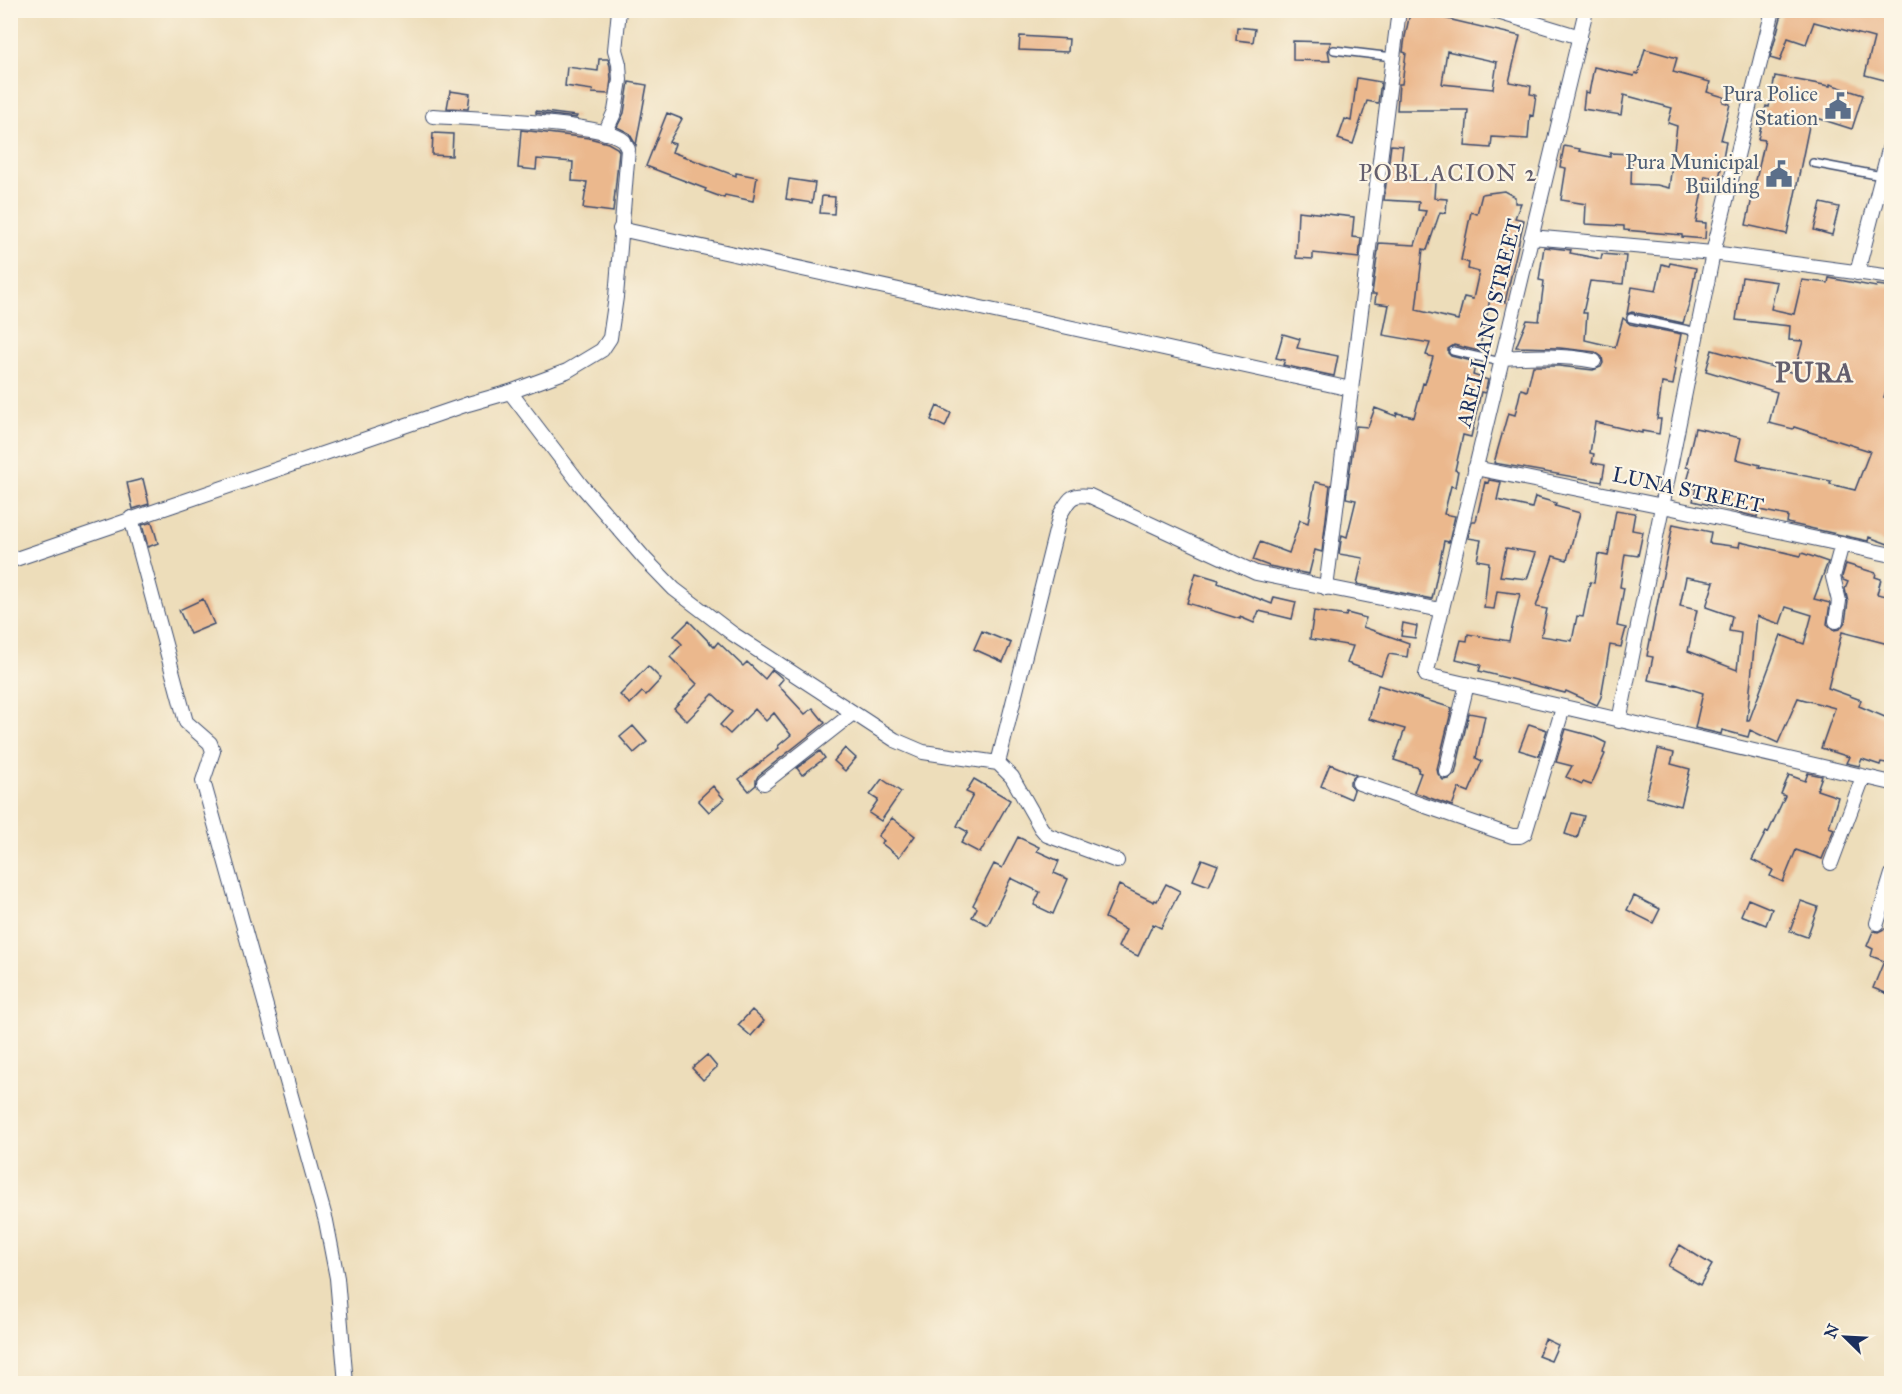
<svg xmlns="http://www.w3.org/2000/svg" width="1902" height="1394" font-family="'IM FELL Great Primer',serif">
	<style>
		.building { fill: #ebb88d; fill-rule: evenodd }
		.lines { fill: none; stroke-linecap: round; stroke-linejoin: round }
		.lane-casing { stroke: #3a496c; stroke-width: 10 }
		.street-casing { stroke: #3a496c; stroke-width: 16 }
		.lane { stroke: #fff; stroke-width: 7 }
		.street { stroke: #fff; stroke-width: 14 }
		.labels { text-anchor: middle; stroke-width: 4.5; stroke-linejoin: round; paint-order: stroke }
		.service-label { font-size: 21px; fill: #4e5e75; stroke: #fcf5e5; text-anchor: end }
		.street-label { font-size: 21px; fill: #1b2f5e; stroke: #fcf5e5 }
		.quarter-label { font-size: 24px; letter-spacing: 1.5px; fill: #645f6e; stroke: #fcf5e5 }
		.district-label { font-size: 27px; font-weight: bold; letter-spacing: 1.5px; fill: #645f6e; stroke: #fcf5e5 }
	</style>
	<rect width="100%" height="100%" fill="#fcf5e5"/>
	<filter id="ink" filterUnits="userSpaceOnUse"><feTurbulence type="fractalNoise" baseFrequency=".0167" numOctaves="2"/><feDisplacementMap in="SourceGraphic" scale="12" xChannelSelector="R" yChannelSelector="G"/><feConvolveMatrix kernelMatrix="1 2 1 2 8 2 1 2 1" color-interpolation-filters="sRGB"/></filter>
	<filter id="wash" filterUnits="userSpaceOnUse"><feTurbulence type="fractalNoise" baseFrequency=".008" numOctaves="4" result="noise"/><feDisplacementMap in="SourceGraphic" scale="24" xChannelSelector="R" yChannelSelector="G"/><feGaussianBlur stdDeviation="1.35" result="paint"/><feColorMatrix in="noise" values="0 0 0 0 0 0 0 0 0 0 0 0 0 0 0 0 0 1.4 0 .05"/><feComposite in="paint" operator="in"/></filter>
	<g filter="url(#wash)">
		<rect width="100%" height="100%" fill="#edddba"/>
		<g id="blocks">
			<path class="building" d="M 1783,10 L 1892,10 L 1892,82 L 1865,75 L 1874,38 L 1814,22 L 1806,44 L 1788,38 L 1780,61 L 1770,58 Z
				M 1418,12 L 1520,36 L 1509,82 L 1531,86 L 1530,94 L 1536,95 L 1533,116 L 1530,115 L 1528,139 L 1492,137 L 1491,148 L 1465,146 L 1468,110 L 1397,110 L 1399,84 L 1402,84 L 1406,53 L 1403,52 L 1405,37 L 1410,13 L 1417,14 ZM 1447,51 L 1497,62 L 1493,89 L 1442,84 Z
				M 1237,27 L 1255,29 L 1253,42 L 1236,40 Z
				M 1020,36 L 1069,39 L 1068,52 L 1019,50 Z
				M 1293,41 L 1331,42 L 1328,50 L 1330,61 L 1293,60 Z
				M 1645,49 L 1677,58 L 1673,72 L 1710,82 L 1707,92 L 1724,97 L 1723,102 L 1730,104 L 1721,140 L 1726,141 L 1719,179 L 1705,176 L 1696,222 L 1706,223 L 1705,239 L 1682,237 L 1682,235 L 1624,230 L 1624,226 L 1585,224 L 1586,204 L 1561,200 L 1566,168 L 1560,167 L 1564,146 L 1580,149 L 1579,151 L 1610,157 L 1610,153 L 1632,154 L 1631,184 L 1657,185 L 1669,188 L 1677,126 L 1668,123 L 1672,108 L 1624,95 L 1621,115 L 1583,109 L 1585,92 L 1589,93 L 1594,67 L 1634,76 L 1635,73 L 1638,74 Z
				M 599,59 L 608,59 L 610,66 L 611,80 L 609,94 L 592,93 L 593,90 L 565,86 L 567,67 L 598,71 Z
				M 1775,76 L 1830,86 L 1830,84 L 1863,95 L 1852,129 L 1811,116 L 1787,234 L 1746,225 L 1765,140 L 1758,139 L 1766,106 L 1769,107 Z
				M 1357,78 L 1381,82 L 1378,103 L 1367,101 L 1353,144 L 1338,139 L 1345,119 L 1351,121 Z
				M 629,82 L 647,85 L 636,145 L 629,133 L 617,127 L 624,113 Z
				M 450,91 L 470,94 L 468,109 L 447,108 Z
				M 536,111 L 577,116 L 576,118 L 536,113 Z
				M 667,113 L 682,119 L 669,142 L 675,144 L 672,152 L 736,176 L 736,173 L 757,177 L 753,201 L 725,195 L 724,198 L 705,191 L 706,189 L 646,166 Z
				M 521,130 L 589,138 L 608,143 L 617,148 L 619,151 L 613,212 L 583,208 L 587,182 L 572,181 L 573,162 L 537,159 L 536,170 L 518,168 Z
				M 433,133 L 453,134 L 452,156 L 432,155 Z
				M 1391,145 L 1403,146 L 1400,172 L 1405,173 L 1405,175 L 1416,177 L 1416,181 L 1435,182 L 1434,198 L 1447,199 L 1446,213 L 1440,212 L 1427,250 L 1423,249 L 1416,310 L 1458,320 L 1464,297 L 1473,299 L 1479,272 L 1468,269 L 1469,263 L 1461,260 L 1471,212 L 1477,214 L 1482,194 L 1504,191 L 1515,197 L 1515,203 L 1521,203 L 1515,218 L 1524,220 L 1505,302 L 1490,299 L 1479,351 L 1454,345 L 1448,349 L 1448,353 L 1451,356 L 1476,362 L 1473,375 L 1488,380 L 1485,393 L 1481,392 L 1471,437 L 1463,435 L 1455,470 L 1458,471 L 1455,487 L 1451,486 L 1444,514 L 1455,516 L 1449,542 L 1444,541 L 1432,599 L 1357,584 L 1363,558 L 1339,554 L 1342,535 L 1347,537 L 1356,500 L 1346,498 L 1356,426 L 1368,427 L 1375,408 L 1396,416 L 1397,413 L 1414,417 L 1423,383 L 1425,384 L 1433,357 L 1426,355 L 1430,343 L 1383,335 L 1389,305 L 1375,303 L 1376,294 L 1372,294 L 1379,243 L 1415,245 L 1426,211 L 1418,210 L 1419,202 L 1384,200 Z
				M 789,179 L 815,183 L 812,203 L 786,199 Z
				M 822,196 L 835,197 L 834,214 L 820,213 Z
				M 1821,203 L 1839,207 L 1832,235 L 1814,230 Z
				M 1298,211 L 1354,217 L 1352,237 L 1361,238 L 1359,258 L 1313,253 L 1313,259 L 1296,258 Z
				M 1544,247 L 1571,250 L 1570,253 L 1601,259 L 1602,254 L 1626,256 L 1623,284 L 1590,281 L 1583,313 L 1587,313 L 1585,340 L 1615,347 L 1623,318 L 1630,324 L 1681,334 L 1674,369 L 1676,369 L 1673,385 L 1662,383 L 1657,419 L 1661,419 L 1659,434 L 1642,431 L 1642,433 L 1595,422 L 1590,453 L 1594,454 L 1592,463 L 1605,465 L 1602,482 L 1494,463 L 1508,413 L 1515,415 L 1521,389 L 1527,391 L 1533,366 L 1559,366 L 1593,370 L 1601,367 L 1603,363 L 1602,357 L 1595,352 L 1560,348 L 1516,347 L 1527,320 L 1539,321 L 1544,281 L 1539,280 Z
				M 1670,263 L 1696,268 L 1690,301 L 1683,323 L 1632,312 L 1627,314 L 1632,287 L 1656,291 L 1662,264 L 1669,266 Z
				M 1742,277 L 1777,282 L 1771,309 L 1794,314 L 1802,280 L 1828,283 L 1829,278 L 1876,287 L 1877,285 L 1892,287 L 1892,371 L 1884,397 L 1892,398 L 1892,536 L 1888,544 L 1869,537 L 1868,541 L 1787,523 L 1788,516 L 1759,510 L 1757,517 L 1693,501 L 1696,489 L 1686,485 L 1690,471 L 1690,468 L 1686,467 L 1695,428 L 1741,438 L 1736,459 L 1760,465 L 1759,467 L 1831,481 L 1830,484 L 1855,490 L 1870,451 L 1794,427 L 1793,429 L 1769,423 L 1777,392 L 1706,371 L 1712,350 L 1794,373 L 1803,341 L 1789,340 L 1790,326 L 1736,320 Z
				M 1283,334 L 1300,339 L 1297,348 L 1338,356 L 1334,376 L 1283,365 L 1285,360 L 1276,358 Z
				M 937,406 L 951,413 L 945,427 L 931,420 Z
				M 143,479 L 149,504 L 133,509 L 127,483 Z
				M 1489,480 L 1501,482 L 1497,500 L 1532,508 L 1535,497 L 1556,503 L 1555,506 L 1580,513 L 1567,560 L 1553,556 L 1536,607 L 1547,609 L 1541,636 L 1572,641 L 1577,616 L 1583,617 L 1590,582 L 1594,583 L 1598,554 L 1608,556 L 1616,510 L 1635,513 L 1632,530 L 1643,532 L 1638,556 L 1625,554 L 1620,587 L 1624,588 L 1617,626 L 1626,628 L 1621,647 L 1610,645 L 1601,697 L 1597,705 L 1566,691 L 1565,693 L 1479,671 L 1481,665 L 1456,659 L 1461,640 L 1467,641 L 1468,634 L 1509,641 L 1520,594 L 1497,591 L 1494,609 L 1484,608 L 1489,562 L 1477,560 L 1481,540 L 1468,538 L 1472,521 L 1476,521 L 1485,482 L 1488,483 ZM 1506,548 L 1536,553 L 1527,579 L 1500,576 Z
				M 1315,482 L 1330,485 L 1322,552 L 1315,550 L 1309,574 L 1269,566 L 1253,560 L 1260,542 L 1289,553 L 1300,520 L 1308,523 Z
				M 152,522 L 158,543 L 148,547 L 142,525 Z
				M 1673,524 L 1711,532 L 1709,543 L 1739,547 L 1740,542 L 1801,556 L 1802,553 L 1828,562 L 1814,599 L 1830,603 L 1827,624 L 1834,630 L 1840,629 L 1845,622 L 1848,602 L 1845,589 L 1848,582 L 1843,580 L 1842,577 L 1846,564 L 1876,573 L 1875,577 L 1881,579 L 1877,594 L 1892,597 L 1892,645 L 1842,632 L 1828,688 L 1861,700 L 1859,706 L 1892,720 L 1892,764 L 1881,762 L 1880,765 L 1862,759 L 1859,766 L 1846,763 L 1849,757 L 1821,748 L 1835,708 L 1798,698 L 1778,743 L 1750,730 L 1748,737 L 1722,730 L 1721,734 L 1695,728 L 1703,693 L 1675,684 L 1675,685 L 1648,680 L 1653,657 L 1647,656 ZM 1686,577 L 1714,582 L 1706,607 L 1732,616 L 1729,631 L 1741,633 L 1737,670 L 1688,651 L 1697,610 L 1680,606 ZM 1786,607 L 1812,615 L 1804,644 L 1781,635 L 1749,721 L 1747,721 L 1757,616 L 1780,624 Z
				M 1196,573 L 1219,580 L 1218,583 L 1272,604 L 1274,597 L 1296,602 L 1292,619 L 1259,611 L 1254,623 L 1240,617 L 1240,619 L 1187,603 Z
				M 203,599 L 214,624 L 190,634 L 179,610 Z
				M 1314,611 L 1346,616 L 1347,613 L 1366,618 L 1363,627 L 1409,643 L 1407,657 L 1389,654 L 1381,675 L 1347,663 L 1353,646 L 1310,639 Z
				M 689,621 L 714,647 L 718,642 L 743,666 L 747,662 L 765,679 L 772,670 L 775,672 L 783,679 L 778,685 L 805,714 L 813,708 L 825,723 L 758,776 L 756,780 L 756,785 L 749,791 L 739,779 L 779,748 L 778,746 L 791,735 L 774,713 L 766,721 L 755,709 L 730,734 L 720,725 L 732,712 L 713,694 L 687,721 L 674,708 L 697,684 L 670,657 L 682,644 L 674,636 Z
				M 1403,623 L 1417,626 L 1415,638 L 1401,636 Z
				M 982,631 L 1011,643 L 1003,662 L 974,649 Z
				M 648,666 L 661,679 L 646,695 L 642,692 L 630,704 L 620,695 Z
				M 1378,685 L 1452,708 L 1437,769 L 1438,774 L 1443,780 L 1449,779 L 1455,774 L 1469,713 L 1485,716 L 1476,758 L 1482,761 L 1469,792 L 1459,788 L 1452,806 L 1414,792 L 1421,773 L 1418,772 L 1419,768 L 1394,760 L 1405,729 L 1369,719 Z
				M 1529,724 L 1547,730 L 1539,756 L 1519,750 Z
				M 633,726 L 647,742 L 634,753 L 620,737 Z
				M 1566,729 L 1592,736 L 1606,743 L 1603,753 L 1605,754 L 1591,785 L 1583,782 L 1582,784 L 1566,777 L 1572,766 L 1556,762 Z
				M 845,748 L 856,758 L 845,771 L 834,761 Z
				M 1658,749 L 1674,753 L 1671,764 L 1690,769 L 1681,806 L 1646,797 Z
				M 820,751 L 825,758 L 802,775 L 797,768 Z
				M 1330,764 L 1356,775 L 1350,781 L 1350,785 L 1354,790 L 1351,799 L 1321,786 Z
				M 1808,773 L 1822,776 L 1817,790 L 1838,797 L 1829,827 L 1834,829 L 1822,859 L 1796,850 L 1783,882 L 1770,876 L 1773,870 L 1752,860 L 1766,832 L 1768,833 L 1785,796 L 1781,794 L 1789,775 L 1805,781 Z
				M 882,779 L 901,792 L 881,821 L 869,813 L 878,800 L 870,795 Z
				M 974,779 L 1010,800 L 980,853 L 961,843 L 968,832 L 957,826 L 973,795 L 966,792 Z
				M 713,786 L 724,799 L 709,812 L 698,800 Z
				M 1572,813 L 1584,816 L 1577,838 L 1565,834 Z
				M 892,818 L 915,836 L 899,857 L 881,843 L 884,841 L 878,836 Z
				M 1018,837 L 1039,847 L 1037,851 L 1059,861 L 1054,873 L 1068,879 L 1053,914 L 1034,905 L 1040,892 L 1011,878 L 988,925 L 972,917 L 977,908 L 973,905 L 994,864 L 1002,868 Z
				M 1202,859 L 1218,865 L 1209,886 L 1193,880 Z
				M 1166,884 L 1180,891 L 1161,928 L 1153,924 L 1138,956 L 1118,947 L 1126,930 L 1105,918 L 1119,885 L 1154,902 L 1155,900 L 1157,901 Z
				M 1634,896 L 1660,909 L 1653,923 L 1627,910 Z
				M 1748,899 L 1772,909 L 1766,925 L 1741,915 Z
				M 1801,901 L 1818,907 L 1807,937 L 1790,931 Z
				M 1884,929 L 1892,932 L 1892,984 L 1888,994 L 1873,988 L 1884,961 L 1871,956 L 1873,949 L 1867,946 L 1873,931 L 1878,932 Z
				M 752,1010 L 764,1021 L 751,1036 L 738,1025 Z
				M 707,1055 L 717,1067 L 703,1080 L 692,1068 Z
				M 1680,1245 L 1712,1265 L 1700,1285 L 1668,1266 Z
				M 1545,1339 L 1558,1345 L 1551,1361 L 1538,1356 Z"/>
		</g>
	</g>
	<g filter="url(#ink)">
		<use href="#blocks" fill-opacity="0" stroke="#3a496c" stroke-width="1.5"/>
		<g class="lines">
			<defs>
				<path id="lane" d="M 1334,50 L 1393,57
					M 1813,163 L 1882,176
					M 1631,318 L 1698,332
					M 1453,351 L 1501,362"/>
				<path id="street" d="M 1491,10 L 1580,37
					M 1586,10 L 1426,675 L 1892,783
					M 605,133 L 615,111 L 620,80 L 619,64 L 615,50 L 619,10
					M 620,229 L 1351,389
					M 1531,237 L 1713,253 L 1892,277
					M 1857,273 L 1892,138
					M 1502,358 C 1534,356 1563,355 1594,361
					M 510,392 L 581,485 L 645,559 L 674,589 L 733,634 L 895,740 L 923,752 L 998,763 L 1012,777 L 1041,828 L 1047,835 L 1117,861
					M 1475,468 L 1663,506 L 1892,555
					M 131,518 L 186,722 L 210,743 L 213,751 L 203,781 L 326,1221 L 337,1278 L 346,1384
					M 10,561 L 468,404 L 510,392 L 567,371 L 602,350 L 610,338 L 616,297 L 628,149 C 627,148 624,141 624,141 C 605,122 465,118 433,116
					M 1326,588 L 1399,10
					M 1836,621 L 1839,601 L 1833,577 L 1842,544
					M 1619,721 L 1713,253 L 1773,10
					M 998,763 L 1060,515 C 1069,500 1070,493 1090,496 L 1256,573 L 1441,610
					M 1446,771 L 1467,684
					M 764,783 L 853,713
					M 1359,783 L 1512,836 L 1520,836 L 1525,833 L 1563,708
					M 1831,863 L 1863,777
					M 1877,923 L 1892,874"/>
			</defs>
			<use href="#lane" class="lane-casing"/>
			<use href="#street" class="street-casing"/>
			<use href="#lane" class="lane"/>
			<use href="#street" class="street"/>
		</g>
	</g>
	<defs>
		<symbol id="civic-bare" viewBox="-9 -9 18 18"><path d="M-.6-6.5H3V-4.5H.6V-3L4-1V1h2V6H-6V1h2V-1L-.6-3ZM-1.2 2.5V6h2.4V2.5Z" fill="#5c6f8a" stroke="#fcf5e5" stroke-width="2.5" paint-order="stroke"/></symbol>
	</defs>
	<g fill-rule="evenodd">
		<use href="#civic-bare" x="1819" y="87" width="38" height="38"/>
		<use href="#civic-bare" x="1760" y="155" width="38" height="38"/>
	</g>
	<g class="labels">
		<g class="service-label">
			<text x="1818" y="101">Pura Police<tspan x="1818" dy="24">Station</tspan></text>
			<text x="1759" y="169">Pura Municipal<tspan x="1759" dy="24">Building</tspan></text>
		</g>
		<g class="street-label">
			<text transform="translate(1489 323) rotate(-76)" y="7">ARELLANO STREET</text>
			<text transform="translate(1688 490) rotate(12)" y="7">LUNA STREET</text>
		</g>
		<g class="quarter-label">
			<text x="1448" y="181">POBLACION 2</text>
		</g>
		<g class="district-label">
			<text x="1815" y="382">PURA</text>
		</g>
	</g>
	<rect width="1902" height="1394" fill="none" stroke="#fcf5e5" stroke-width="36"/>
	<g transform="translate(1845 1337) rotate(294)" stroke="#fcf5e5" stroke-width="4.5" paint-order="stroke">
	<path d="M0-4.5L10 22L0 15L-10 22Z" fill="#1b2f5e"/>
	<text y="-9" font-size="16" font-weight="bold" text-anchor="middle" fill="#1b2f5e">N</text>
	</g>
</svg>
